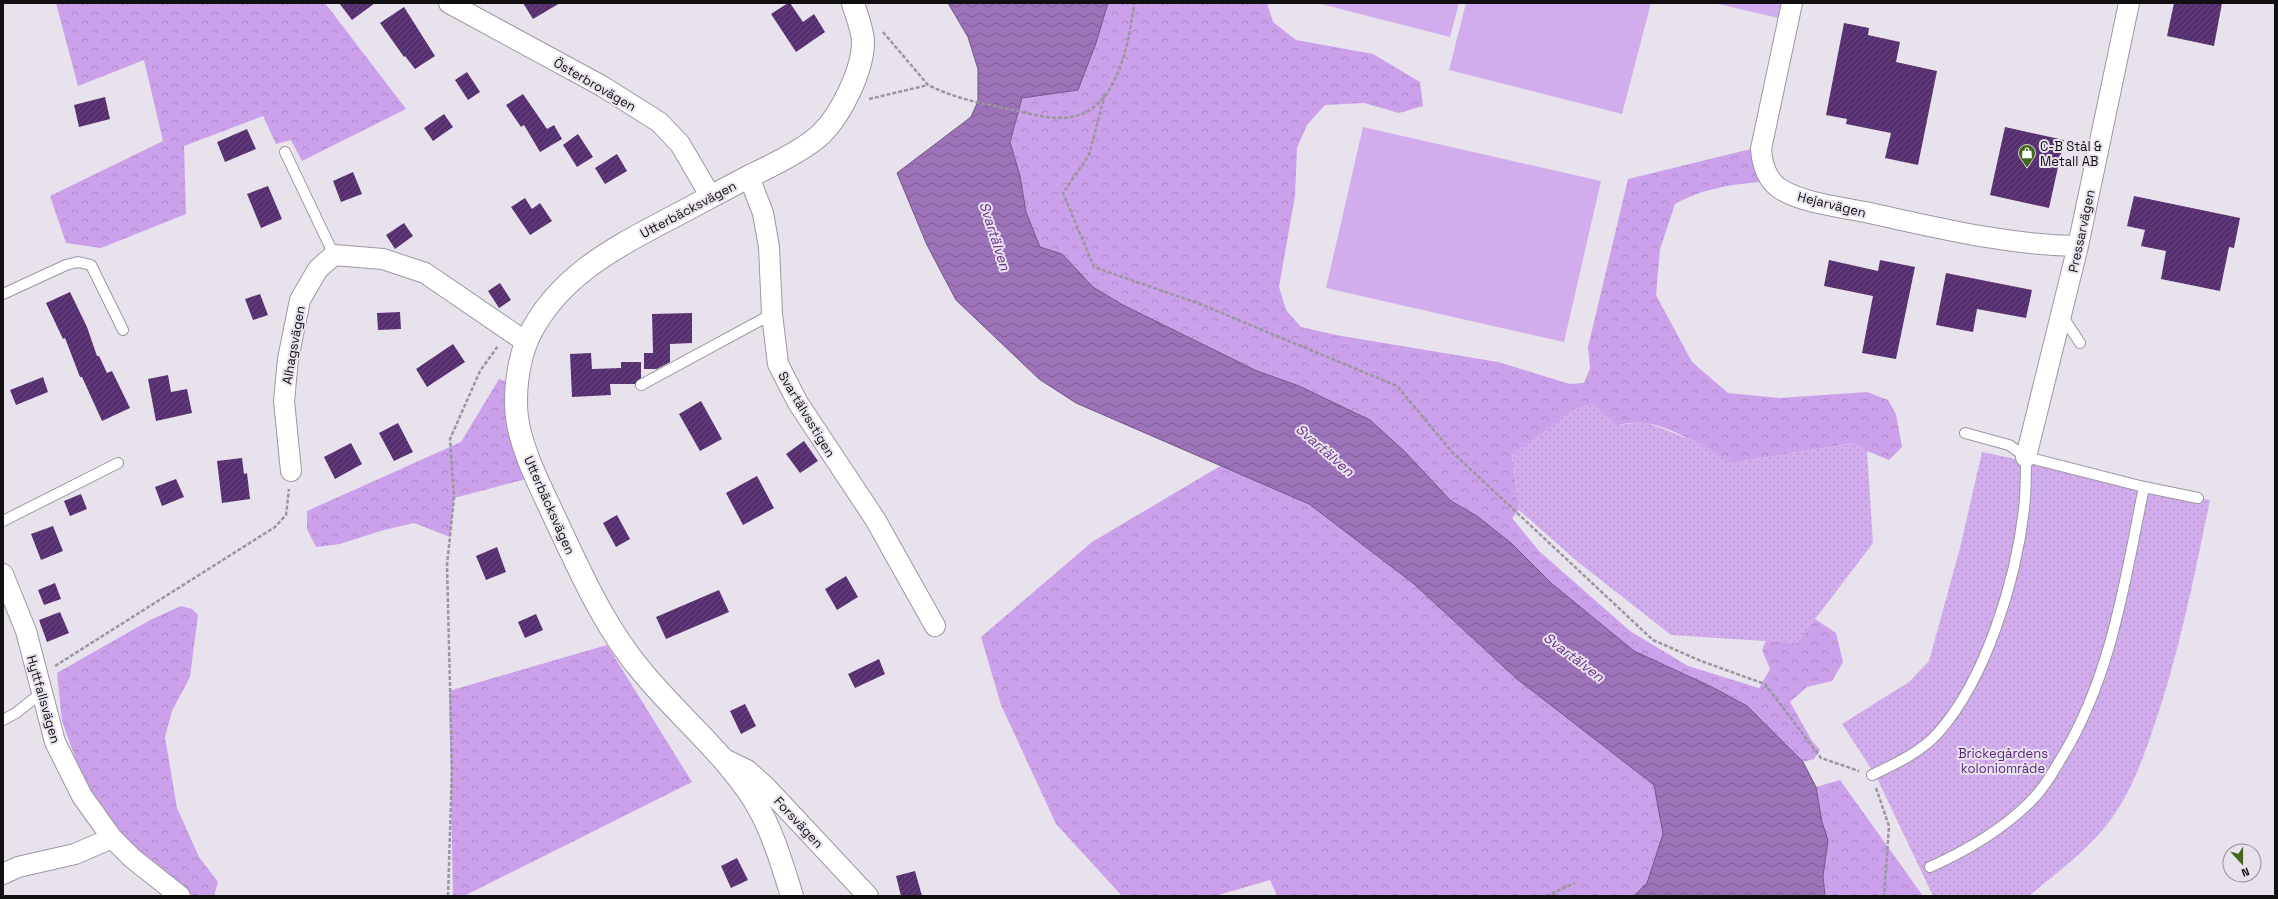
<svg xmlns="http://www.w3.org/2000/svg" width="2278" height="899" font-family="'Space Grotesk',sans-serif">
	<style>
		.forest { fill: url(#forest-crowns) }
		.park { fill: #d1aded }
		.garden { fill: url(#garden-dots) }
		.water { fill: url(#water-waves); stroke: #725587 }
		.building { fill: url(#building-hatch) }
		.lines { fill: none; stroke-linecap: round; stroke-linejoin: round }
		.service-casing { stroke: #9c97a1; stroke-width: 12 }
		.minor-casing { stroke: #9c97a1; stroke-width: 22 }
		.tertiary-casing { stroke: #9c97a1; stroke-width: 24 }
		.path { stroke: #9a969e; stroke-width: 2.5; stroke-dasharray: 4 2; stroke-linecap: butt }
		.service { stroke: #fff; stroke-width: 10 }
		.minor { stroke: #fff; stroke-width: 20 }
		.tertiary { stroke: #fff; stroke-width: 22 }
		.labels { text-anchor: middle; stroke-width: 4; stroke-linejoin: round; paint-order: stroke }
		.street-label { font-size: 13px; fill: #110f12; stroke: #e8e2ed }
		.poi-label { font-size: 13px; fill: #110f12; stroke: #e8e2ed; text-anchor: start }
		.park-label { font-size: 13px; fill: #5c277c; stroke: #e8e2ed }
		.water-label { font-size: 14px; font-style: italic; fill: #673288; stroke: #e8e2ed }
	</style>
	<defs>
		<pattern id="forest-crowns" width="20" height="18" patternUnits="userSpaceOnUse"><rect width="20" height="18" fill="#cba1eb"/><path d="M2 6a3 3 0 1 1 6 0M12 15a3 3 0 1 1 6 0" fill="none" stroke="#ad89c8"/></pattern>
		<pattern id="garden-dots" width="8" height="8" patternUnits="userSpaceOnUse"><rect width="8" height="8" fill="#d1aded"/><path d="M2 2h.1M6 6h.1" fill="none" stroke="#b294ca" stroke-width="1.8" stroke-linecap="round"/></pattern>
		<pattern id="water-waves" width="16" height="10" patternUnits="userSpaceOnUse"><rect width="16" height="10" fill="#9c73b9"/><path d="M0 5q4-4 8 0t8 0" fill="none" stroke="#7e5d95"/></pattern>
		<pattern id="building-hatch" width="6" height="6" patternUnits="userSpaceOnUse"><rect width="6" height="6" fill="#562f70"/><path d="M-1 1l2-2M0 6l6-6M5 7l2-2" fill="none" stroke="#6a4a7e"/></pattern>
	</defs>
	<rect width="100%" height="100%" fill="#e8e2ed"/>
	<path class="forest" d="M 56,3 L 325,3 L 406,109 L 302,161 L 291,140 L 276,144 L 263,116 L 184,146 L 186,214 L 101,248 L 66,243 L 50,196 L 163,141 L 144,60 L 78,86 Z
		M 1108,3 L 1267,3 L 1273,22 L 1296,40 L 1373,54 L 1420,82 L 1423,106 L 1399,113 L 1364,103 L 1325,105 L 1307,125 L 1297,148 L 1295,196 L 1279,287 L 1286,310 L 1301,327 L 1336,335 L 1498,362 L 1570,384 L 1584,383 L 1590,368 L 1588,347 L 1628,179 L 1751,149 L 1761,182 C 1730,184 1702,189 1675,204 L 1660,249 L 1656,295 L 1692,362 L 1728,393 L 1780,398 L 1867,392 L 1888,400 L 1896,414 L 1902,447 L 1889,460 L 1867,451 L 1854,443 L 1731,463 C 1707,448 1674,428 1646,423 C 1621,418 1540,447 1512,455 L 1519,510 L 1512,518 L 1539,551 L 1630,631 L 1688,666 L 1759,688 L 1770,669 L 1762,650 L 1766,641 L 1797,643 L 1815,619 L 1836,633 L 1843,662 L 1832,681 L 1807,687 L 1790,702 L 1812,741 L 1820,750 L 1814,759 L 1803,762 L 1747,706 L 1712,687 L 1634,651 L 1607,630 L 1551,583 L 1511,543 L 1477,516 L 1451,501 L 1370,420 L 1299,386 L 1257,371 L 1121,304 L 1093,287 L 1062,254 L 1040,247 L 1026,212 L 1020,176 L 1010,142 L 1022,98 L 1078,90 L 1096,43 Z
		M 499,379 L 515,385 L 534,477 L 454,498 L 450,537 L 414,523 L 384,530 L 340,544 L 316,547 L 307,529 L 307,511 L 461,442 Z
		M 1222,465 L 1309,504 L 1413,583 L 1517,679 L 1654,785 L 1663,834 L 1647,883 L 1634,896 L 1277,896 L 1270,880 L 1215,896 L 1122,896 L 1056,824 L 1001,705 L 981,637 L 1092,542 Z
		M 181,606 L 192,609 L 198,615 L 190,677 L 172,711 L 165,737 L 177,808 L 199,857 L 218,882 L 214,896 L 184,896 L 158,875 L 107,815 L 82,777 L 62,721 L 57,673 L 150,620 Z
		M 607,645 L 692,782 L 464,896 L 453,896 L 449,691 Z
		M 1840,780 L 1923,896 L 1825,896 L 1823,876 L 1828,840 L 1822,822 L 1816,787 Z"/>
	<path class="park" d="M 1317,3 L 1459,3 L 1450,37 Z
		M 1466,3 L 1651,3 L 1622,114 L 1449,70 Z
		M 1714,3 L 1782,3 L 1778,18 Z
		M 1363,127 L 1601,181 L 1564,342 L 1326,288 Z"/>
	<path class="garden" d="M 1592,403 L 1617,425 L 1645,422 L 1702,444 L 1731,463 L 1854,443 L 1867,451 L 1873,543 L 1797,643 L 1671,635 L 1578,562 L 1519,510 L 1512,455 L 1574,409 Z
		M 1982,452 L 2210,500 C 2194,577 2179,655 2153,729 C 2143,758 2132,789 2114,815 C 2092,847 2059,871 2029,896 L 1933,896 L 1876,776 L 1842,724 L 1909,682 L 1929,661 L 1960,548 Z"/>
	<path class="water" d="M 948,3 L 1108,3 L 1096,43 L 1078,90 L 1022,98 L 1010,142 L 1020,176 L 1026,212 L 1040,247 L 1062,254 L 1093,287 L 1121,304 L 1257,371 L 1299,386 L 1370,420 L 1404,451 L 1451,501 L 1477,516 L 1511,543 L 1551,583 L 1634,651 L 1712,687 L 1747,706 L 1803,762 L 1816,787 L 1822,822 L 1828,840 L 1823,876 L 1825,896 L 1634,896 L 1647,883 L 1663,834 L 1654,785 L 1517,679 L 1413,583 L 1309,504 L 1076,403 L 1039,379 L 956,300 L 927,245 L 897,173 L 971,117 L 978,101 L 978,69 L 968,37 Z"/>
	<path class="building" d="M 339,3 L 375,3 L 352,20 Z
		M 523,3 L 560,3 L 533,19 Z
		M 788,3 L 790,3 L 803,22 L 814,14 L 825,32 L 796,52 L 771,14 Z
		M 2174,3 L 2222,3 L 2214,46 L 2167,36 Z
		M 404,7 L 435,56 L 415,69 L 405,56 L 404,57 L 380,23 Z
		M 1844,23 L 1869,28 L 1868,35 L 1900,42 L 1896,62 L 1937,71 L 1918,165 L 1885,158 L 1891,133 L 1846,124 L 1847,119 L 1826,115 Z
		M 467,72 L 480,92 L 468,100 L 455,80 Z
		M 523,94 L 547,129 L 554,125 L 562,139 L 540,152 L 524,125 L 521,127 L 506,105 Z
		M 105,97 L 110,119 L 79,127 L 74,105 Z
		M 444,114 L 453,127 L 433,141 L 424,128 Z
		M 2005,127 L 2064,140 L 2049,208 L 1990,195 Z
		M 247,129 L 256,149 L 225,162 L 217,142 Z
		M 578,134 L 593,157 L 577,167 L 563,145 Z
		M 617,154 L 627,171 L 605,184 L 595,168 Z
		M 353,172 L 362,194 L 341,202 L 333,181 Z
		M 268,186 L 282,219 L 261,228 L 247,194 Z
		M 2134,196 L 2240,218 L 2234,248 L 2229,247 L 2220,291 L 2161,279 L 2166,251 L 2141,246 L 2145,230 L 2127,226 Z
		M 525,198 L 532,209 L 540,203 L 552,221 L 530,235 L 511,207 Z
		M 404,223 L 413,236 L 395,249 L 386,235 Z
		M 1829,260 L 1878,271 L 1880,260 L 1915,267 L 1896,359 L 1862,353 L 1873,296 L 1824,286 Z
		M 1946,273 L 2032,290 L 2026,318 L 1977,309 L 1973,332 L 1936,325 Z
		M 500,283 L 511,300 L 499,308 L 488,291 Z
		M 70,292 L 87,327 L 97,356 L 99,356 L 107,373 L 112,371 L 130,408 L 102,421 L 82,377 L 80,377 L 65,338 L 63,339 L 46,303 Z
		M 260,294 L 268,315 L 253,320 L 245,299 Z
		M 400,312 L 401,329 L 378,330 L 377,313 Z
		M 692,313 L 692,343 L 670,344 L 670,362 L 657,369 L 644,369 L 644,353 L 653,353 L 652,314 Z
		M 453,344 L 465,362 L 427,387 L 416,369 Z
		M 591,353 L 592,369 L 621,368 L 621,362 L 641,362 L 641,378 L 635,384 L 610,384 L 611,395 L 572,397 L 570,354 Z
		M 168,375 L 171,392 L 187,389 L 192,413 L 156,421 L 148,379 Z
		M 43,377 L 48,392 L 16,405 L 10,390 Z
		M 701,401 L 722,439 L 700,451 L 679,414 Z
		M 398,423 L 413,452 L 394,461 L 379,433 Z
		M 804,441 L 818,461 L 800,473 L 786,454 Z
		M 351,443 L 362,464 L 335,479 L 324,457 Z
		M 242,458 L 244,474 L 247,473 L 250,499 L 222,503 L 217,461 Z
		M 757,476 L 774,508 L 743,525 L 726,493 Z
		M 176,479 L 184,497 L 162,506 L 155,487 Z
		M 81,494 L 87,509 L 70,516 L 64,501 Z
		M 617,515 L 630,539 L 616,547 L 603,523 Z
		M 53,526 L 63,551 L 41,560 L 31,534 Z
		M 497,547 L 506,572 L 486,580 L 476,556 Z
		M 846,576 L 858,597 L 837,610 L 825,589 Z
		M 55,583 L 61,599 L 44,605 L 38,590 Z
		M 719,590 L 729,612 L 666,639 L 656,617 Z
		M 60,612 L 69,633 L 47,642 L 39,620 Z
		M 536,614 L 543,630 L 525,638 L 518,622 Z
		M 879,659 L 885,674 L 855,688 L 848,674 Z
		M 745,704 L 756,726 L 741,734 L 730,711 Z
		M 737,858 L 748,880 L 731,888 L 721,866 Z
		M 915,871 L 922,896 L 901,896 L 896,876 Z"/>
	<g class="lines">
		<defs>
			<path id="service" d="M 285,152 L 334,255
				M 3,294 L 66,265 L 78,262 L 91,265 L 123,330
				M 2061,314 L 2080,343
				M 641,385 L 772,314
				M 1965,433 L 2009,445 L 2026,457 L 2144,487 L 2198,498
				M 3,521 L 118,463
				M 3,720 L 16,713 L 41,693
				M 1872,775 C 1895,764 1921,752 1938,733 C 1986,679 2016,580 2024,509 C 2026,492 2026,474 2026,457
				M 1930,867 C 1966,851 1999,832 2028,804 C 2042,791 2052,774 2062,757 C 2112,675 2125,580 2144,487"/>
			<path id="minor" d="M 449,3 L 602,86 L 659,122 L 680,144 L 711,197
				M 1792,3 L 1761,149 C 1762,165 1768,182 1782,190 C 1804,203 1840,207 1865,212 C 1935,227 2005,245 2078,246
				M 749,177 L 763,213 L 769,247 L 772,314 L 778,364 L 798,403 L 875,519 L 935,626
				M 2026,457 L 2078,246 L 2129,3
				M 291,471 L 284,401 L 288,359 L 300,300 L 318,269 L 334,255 L 383,259 L 425,273 L 526,342
				M 3,574 L 26,631 L 55,742 L 82,796 L 112,838 L 132,858 L 180,896
				M 722,758 L 747,770 L 766,787 L 868,896
				M 3,874 L 18,867 L 75,854 L 112,838"/>
			<path id="tertiary" d="M 792,896 C 782,864 772,829 754,800 C 724,753 680,717 644,674 C 604,628 579,569 553,514 C 539,484 522,451 517,418 C 514,393 518,361 528,338 C 556,279 610,250 665,221 C 694,206 723,190 752,175 C 771,166 806,149 821,134 C 841,115 863,70 863,42 C 863,30 856,14 853,3"/>
		</defs>
		<use href="#service" class="service-casing"/>
		<use href="#minor" class="minor-casing"/>
		<use href="#tertiary" class="tertiary-casing"/>
		<path class="path" d="M 883,32 L 928,85 C 954,98 982,104 1010,109 C 1031,114 1060,123 1082,114 C 1119,99 1130,38 1134,3
			M 1105,94 L 1089,155 L 1063,193 L 1094,267 L 1200,304 L 1397,386 L 1452,452 L 1653,640 L 1701,661 L 1765,684 L 1821,758 L 1859,771
			M 869,99 L 928,85
			M 55,666 L 275,527 L 286,515 L 289,489
			M 1876,788 L 1889,826 L 1884,896
			M 448,896 L 452,767 L 447,565 L 454,498 L 450,439 L 480,371 L 498,346
			M 1546,896 L 1575,883"/>
		<use href="#service" class="service"/>
		<use href="#minor" class="minor"/>
		<use href="#tertiary" class="tertiary"/>
	</g>
	<defs>
		<symbol id="shop-pin" viewBox="-11 -11 22 30"><path d="M0 17L-7.5 6A9.5 9.5 0 1 1 7.5 6Z" fill="#46661c" stroke="#e8e2ed"/><path d="M-5-2.5h2.3a2.7 3.5 0 0 1 5.4 0H5L5.5 6h-11ZM-1.5-2.5h3a1.5 2.3 0 0 0-3 0Z" fill="#fff"/></symbol>
	</defs>
	<g fill-rule="evenodd">
		<use href="#shop-pin" x="2017" y="143" width="20" height="27"/>
	</g>
	<g class="labels">
		<g class="street-label">
			<text transform="translate(595 84) rotate(30)" y="5">Österbrovägen</text>
			<text transform="translate(1832 204) rotate(14)" y="5">Hejarvägen</text>
			<text transform="translate(688 209) rotate(-28)" y="5">Utterbäcksvägen</text>
			<text transform="translate(2081 231) rotate(-78)" y="5">Pressarvägen</text>
			<text transform="translate(293 345) rotate(-80)" y="5">Alhagsvägen</text>
			<text transform="translate(807 414) rotate(59)" y="5">Svartälvsstigen</text>
			<text transform="translate(550 505) rotate(66)" y="5">Utterbäcksvägen</text>
			<text transform="translate(44 699) rotate(74)" y="5">Hyttfallsvägen</text>
			<text transform="translate(799 822) rotate(47)" y="5">Forsvägen</text>
		</g>
		<g class="poi-label">
			<text x="2040" y="151">C-B Stål &amp;<tspan x="2040" dy="15">Metall AB</tspan></text>
		</g>
		<g class="park-label">
			<text x="2003" y="758">Brickegårdens<tspan x="2003" dy="15">koloniområde</tspan></text>
		</g>
		<g class="water-label">
			<text transform="translate(995 236) rotate(72)" y="5">Svartälven</text>
			<text transform="translate(1325 450) rotate(41)" y="5">Svartälven</text>
			<text transform="translate(1574 657) rotate(37)" y="5">Svartälven</text>
		</g>
	</g>
	<rect width="2278" height="899" fill="none" stroke="#110f12" stroke-width="8"/>
	<g transform="translate(2242 863) rotate(159)"><circle r="19" fill="#e8e2ed" stroke="#928e95"/>
	<path d="M0-3L7 15L0 10L-7 15Z" fill="#46661c"/>
	<text y="-6" font-size="11" font-weight="bold" text-anchor="middle" fill="#110f12">N</text>
	</g>
</svg>
